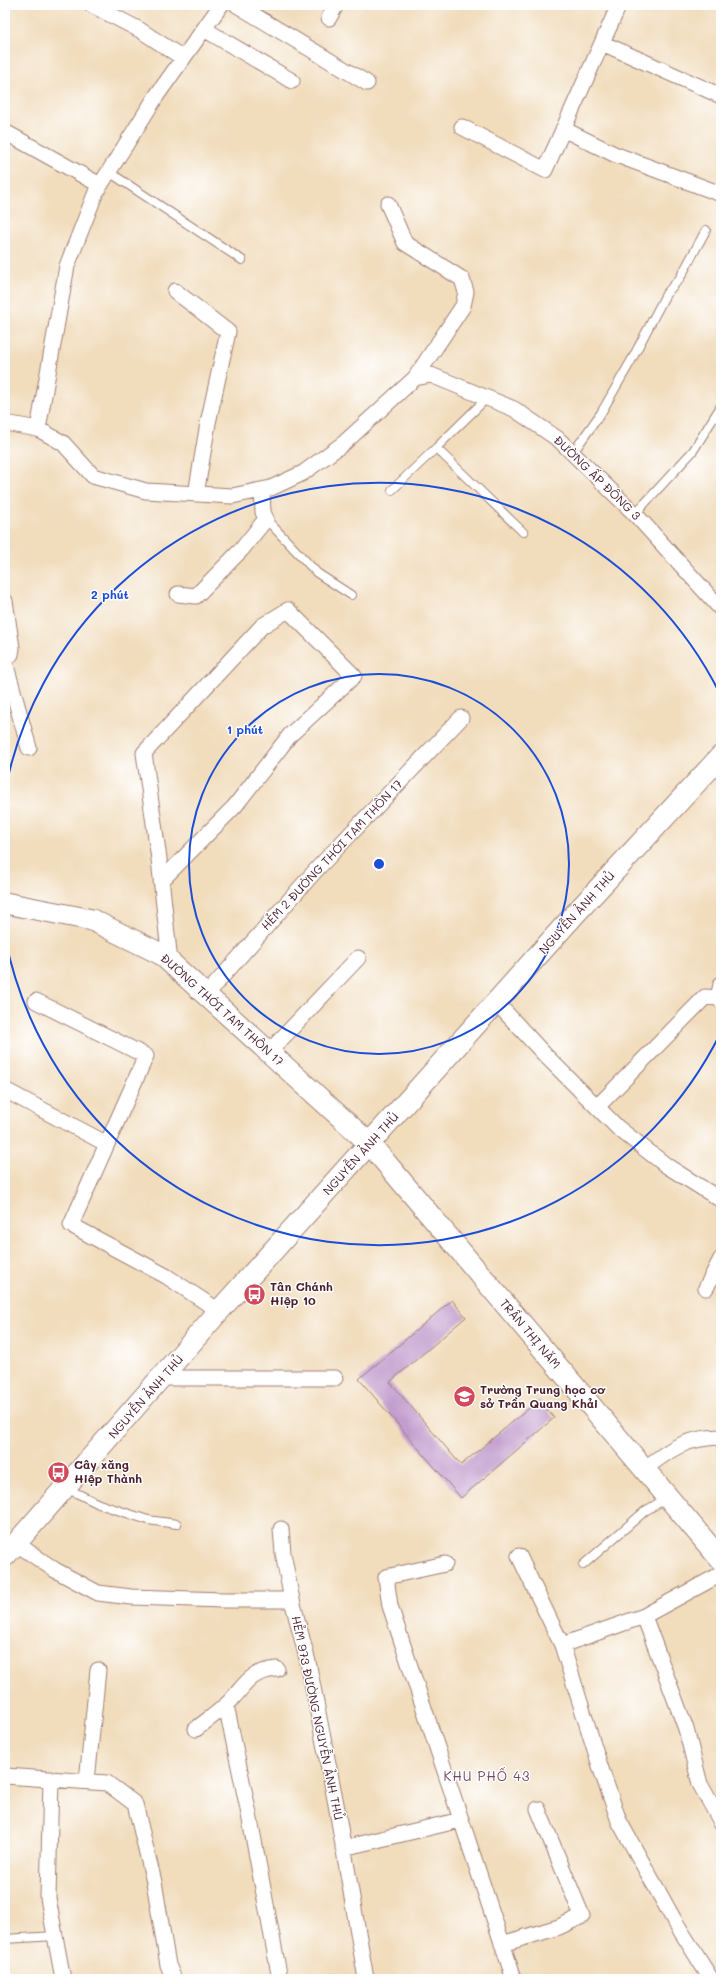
<svg xmlns="http://www.w3.org/2000/svg" width="726" height="1984" font-family="Mali,sans-serif">
	<style>
		.building { fill: #c29dce }
		.lines { fill: none; stroke-linecap: round; stroke-linejoin: round }
		.lane-casing { stroke: #9e7e73; stroke-width: 10 }
		.street-casing { stroke: #9e7e73; stroke-width: 17 }
		.secondary-casing { stroke: #9e7e73; stroke-width: 23 }
		.lane { stroke: #fff; stroke-width: 8 }
		.street { stroke: #fff; stroke-width: 15 }
		.secondary { stroke: #fff; stroke-width: 21 }
		.ring { fill: none; stroke: #1d4ed8; stroke-width: 2 }
		.labels { text-anchor: middle; stroke-width: 3; stroke-linejoin: round; paint-order: stroke }
		.street-label { font-size: 12px; fill: #4a1f2b; stroke: #fff }
		.poi-label { font-size: 12px; font-weight: bold; fill: #4a1f2b; stroke: #fff; text-anchor: start }
		.neighbourhood-label { font-size: 13px; letter-spacing: 1px; fill: #744b64; stroke: #fff }
		.centre { fill: #1d4ed8; stroke: #fff; stroke-width: 2 }
		.ring-label { font-size: 12px; text-anchor: middle; font-weight: bold; fill: #1d4ed8; stroke: #fff; stroke-width: 3; stroke-linejoin: round; paint-order: stroke }
	</style>
	<rect width="100%" height="100%" fill="#fff"/>
	<filter id="ink" filterUnits="userSpaceOnUse"><feTurbulence type="fractalNoise" baseFrequency=".025" numOctaves="2"/><feDisplacementMap in="SourceGraphic" scale="8" xChannelSelector="R" yChannelSelector="G"/><feConvolveMatrix kernelMatrix="1 2 1 2 8 2 1 2 1" color-interpolation-filters="sRGB"/></filter>
	<filter id="wash" filterUnits="userSpaceOnUse"><feTurbulence type="fractalNoise" baseFrequency=".012" numOctaves="4" result="noise"/><feDisplacementMap in="SourceGraphic" scale="16" xChannelSelector="R" yChannelSelector="G"/><feGaussianBlur stdDeviation="0.9" result="paint"/><feColorMatrix in="noise" values="0 0 0 0 0 0 0 0 0 0 0 0 0 0 0 0 0 1.4 0 .05"/><feComposite in="paint" operator="in"/></filter>
	<g filter="url(#wash)">
		<rect width="100%" height="100%" fill="#f1dcbb"/>
		<g id="blocks">
			<path class="building" d="M 452,1300 L 466,1317 L 390,1382 L 461,1465 L 539,1400 L 554,1418 L 461,1498 L 359,1379 Z"/>
		</g>
	</g>
	<g filter="url(#ink)">
		<use href="#blocks" fill-opacity="0" stroke="#9e7e73" stroke-width="1"/>
		<g class="lines">
			<defs>
				<path id="lane" d="M 109,172 L 242,260
					M 487,398 L 436,448 L 523,532
					M 572,454 L 601,413 L 631,361 L 666,294 L 680,278 L 706,230
					M 392,490 L 436,448
					M 635,514 L 693,451 L 721,406
					M 266,519 L 317,573 L 351,595
					M 66,1488 L 99,1504 L 148,1520 L 177,1524
					M 583,1565 L 645,1511 L 667,1498
					M 5,1939 L 56,1936"/>
				<path id="street" d="M 92,5 L 140,30 L 183,58
					M 237,5 L 367,83
					M 329,18 L 336,5
					M 204,29 L 292,81
					M 602,43 L 721,96
					M 462,127 L 545,170 L 619,5
					M 563,129 L 614,154 L 721,194
					M 5,132 L 100,185
					M 388,204 L 405,243 L 462,279 L 466,292 L 463,306 L 415,378
					M 175,291 L 228,332 L 208,423 L 196,494
					M 5,423 L 38,429 L 63,443 L 93,476 L 146,491 L 232,496 L 271,488 L 303,473 L 344,443 L 415,378 L 431,375 L 514,409 L 558,439 L 635,514 L 721,609
					M 38,429 L 67,266 L 96,192 L 157,95 L 221,5
					M 178,594 L 196,596 L 242,549 L 266,519 L 263,512 L 262,490
					M 5,601 L 12,648 L 11,654 L 5,661
					M 5,662 L 29,748
					M 161,881 L 235,806 L 290,735 L 354,676 L 288,610 L 262,626 L 144,753 L 159,859 L 170,962
					M 206,995 L 316,870 L 461,718
					M 718,998 L 721,984
					M 36,1001 L 146,1056 L 71,1225 L 166,1276 L 219,1311
					M 496,1002 L 545,1055 L 618,1128 L 667,1166 L 721,1200
					M 269,1052 L 358,958
					M 5,1090 L 107,1144
					M 597,1107 L 705,997 L 718,998 L 721,1001
					M 706,1288 L 721,1259
					M 163,1378 L 335,1378
					M 644,1469 C 672,1448 685,1438 721,1437
					M 281,1529 L 283,1553 L 292,1600
					M 17,1544 L 55,1570 L 98,1593 L 131,1597 L 223,1600 L 292,1600 L 308,1662 L 336,1804 L 366,1979
					M 519,1556 L 562,1645
					M 445,1564 L 386,1577 L 390,1606 L 514,1979
					M 644,1616 L 686,1729 L 700,1784 L 721,1822
					M 226,1705 L 248,1809 L 280,1979
					M 196,1729 C 206,1721 216,1714 225,1706 C 245,1688 246,1672 277,1669
					M 5,1776 L 107,1783 L 135,1804 L 154,1882 L 168,1965 L 174,1979
					M 51,1780 L 48,1898 L 63,1979
					M 87,1781 L 98,1670
					M 343,1848 L 461,1820
					M 502,1944 L 559,1927 L 582,1916 L 538,1809
					M 711,1979 L 674,1920 L 619,1821 L 601,1769 L 562,1645 L 644,1616 L 721,1574"/>
				<path id="secondary" d="M 5,903 L 92,920 L 161,954 L 370,1144 L 721,1560
					M 5,1556 L 219,1311 L 575,914 L 721,756"/>
			</defs>
			<use href="#lane" class="lane-casing"/>
			<use href="#street" class="street-casing"/>
			<use href="#secondary" class="secondary-casing"/>
			<use href="#lane" class="lane"/>
			<use href="#street" class="street"/>
			<use href="#secondary" class="secondary"/>
		</g>
	</g>
	<g class="ring">
		<circle cx="379" cy="864" r="190"/>
		<path d="M720 1034A381 381 0 0 1 5 937M5 791A381 381 0 0 1 720 694"/>
	</g>
	<defs>
		<symbol id="bus-disc" viewBox="-11 -11 22 22"><circle r="9.5" fill="#d1495b" stroke="#fff"/><path d="M-5-6H5V4H4V6H2V4H-2V6H-4V4H-5ZM-3.5-4V0h7V-4ZM-3.5 1.2v1.5H-2V1.2ZM2 1.2v1.5H3.5V1.2Z" fill="#fff"/></symbol>
		<symbol id="school-disc" viewBox="-11 -11 22 22"><circle r="9.5" fill="#d1495b" stroke="#fff"/><path d="M0-5L7-2L0 1L-7-2ZM-4 1L0 2.5L4 1V4Q0 6-4 4Z" fill="#fff"/></symbol>
	</defs>
	<g fill-rule="evenodd">
		<use href="#bus-disc" x="242" y="1282" width="25" height="25"/>
		<use href="#school-disc" x="452" y="1384" width="25" height="25"/>
		<use href="#bus-disc" x="46" y="1460" width="25" height="25"/>
	</g>
	<g class="labels">
		<g class="street-label">
			<text transform="translate(597 478) rotate(44)" y="4">ĐƯỜNG ẤP ĐÔNG 3</text>
			<text transform="translate(332 855) rotate(-47)" y="4">HẺM 2 ĐƯỜNG THỚI TAM THÔN 17</text>
			<text transform="translate(577 913) rotate(-48)" y="4">NGUYỄN ẢNH THỦ</text>
			<text transform="translate(222 1010) rotate(42)" y="4">ĐƯỜNG THỚI TAM THÔN 17</text>
			<text transform="translate(361 1154) rotate(-48)" y="4">NGUYỄN ẢNH THỦ</text>
			<text transform="translate(530 1334) rotate(50)" y="4">TRẦN THỊ NĂM</text>
			<text transform="translate(146 1397) rotate(-49)" y="4">NGUYỄN ẢNH THỦ</text>
			<text transform="translate(317 1718) rotate(78)" y="4">HẺM 973 ĐƯỜNG NGUYỄN ẢNH THỦ</text>
		</g>
		<g class="poi-label">
			<text x="270" y="1291">Tân Chánh<tspan x="270" dy="14">Hiệp 10</tspan></text>
			<text x="480" y="1394">Trường Trung học cơ<tspan x="480" dy="14">sở Trần Quang Khải</tspan></text>
			<text x="74" y="1469">Cây xăng<tspan x="74" dy="14">Hiệp Thành</tspan></text>
		</g>
		<g class="neighbourhood-label">
			<text x="487" y="1781">KHU PHỐ 43</text>
		</g>
	</g>
	<circle cx="379" cy="864" r="6" class="centre"/>
	<g class="ring-label">
		<text x="110" y="599">2 phút</text>
		<text x="245" y="734">1 phút</text>
	</g>
	<rect width="726" height="1984" fill="none" stroke="#fff" stroke-width="20"/>
</svg>
